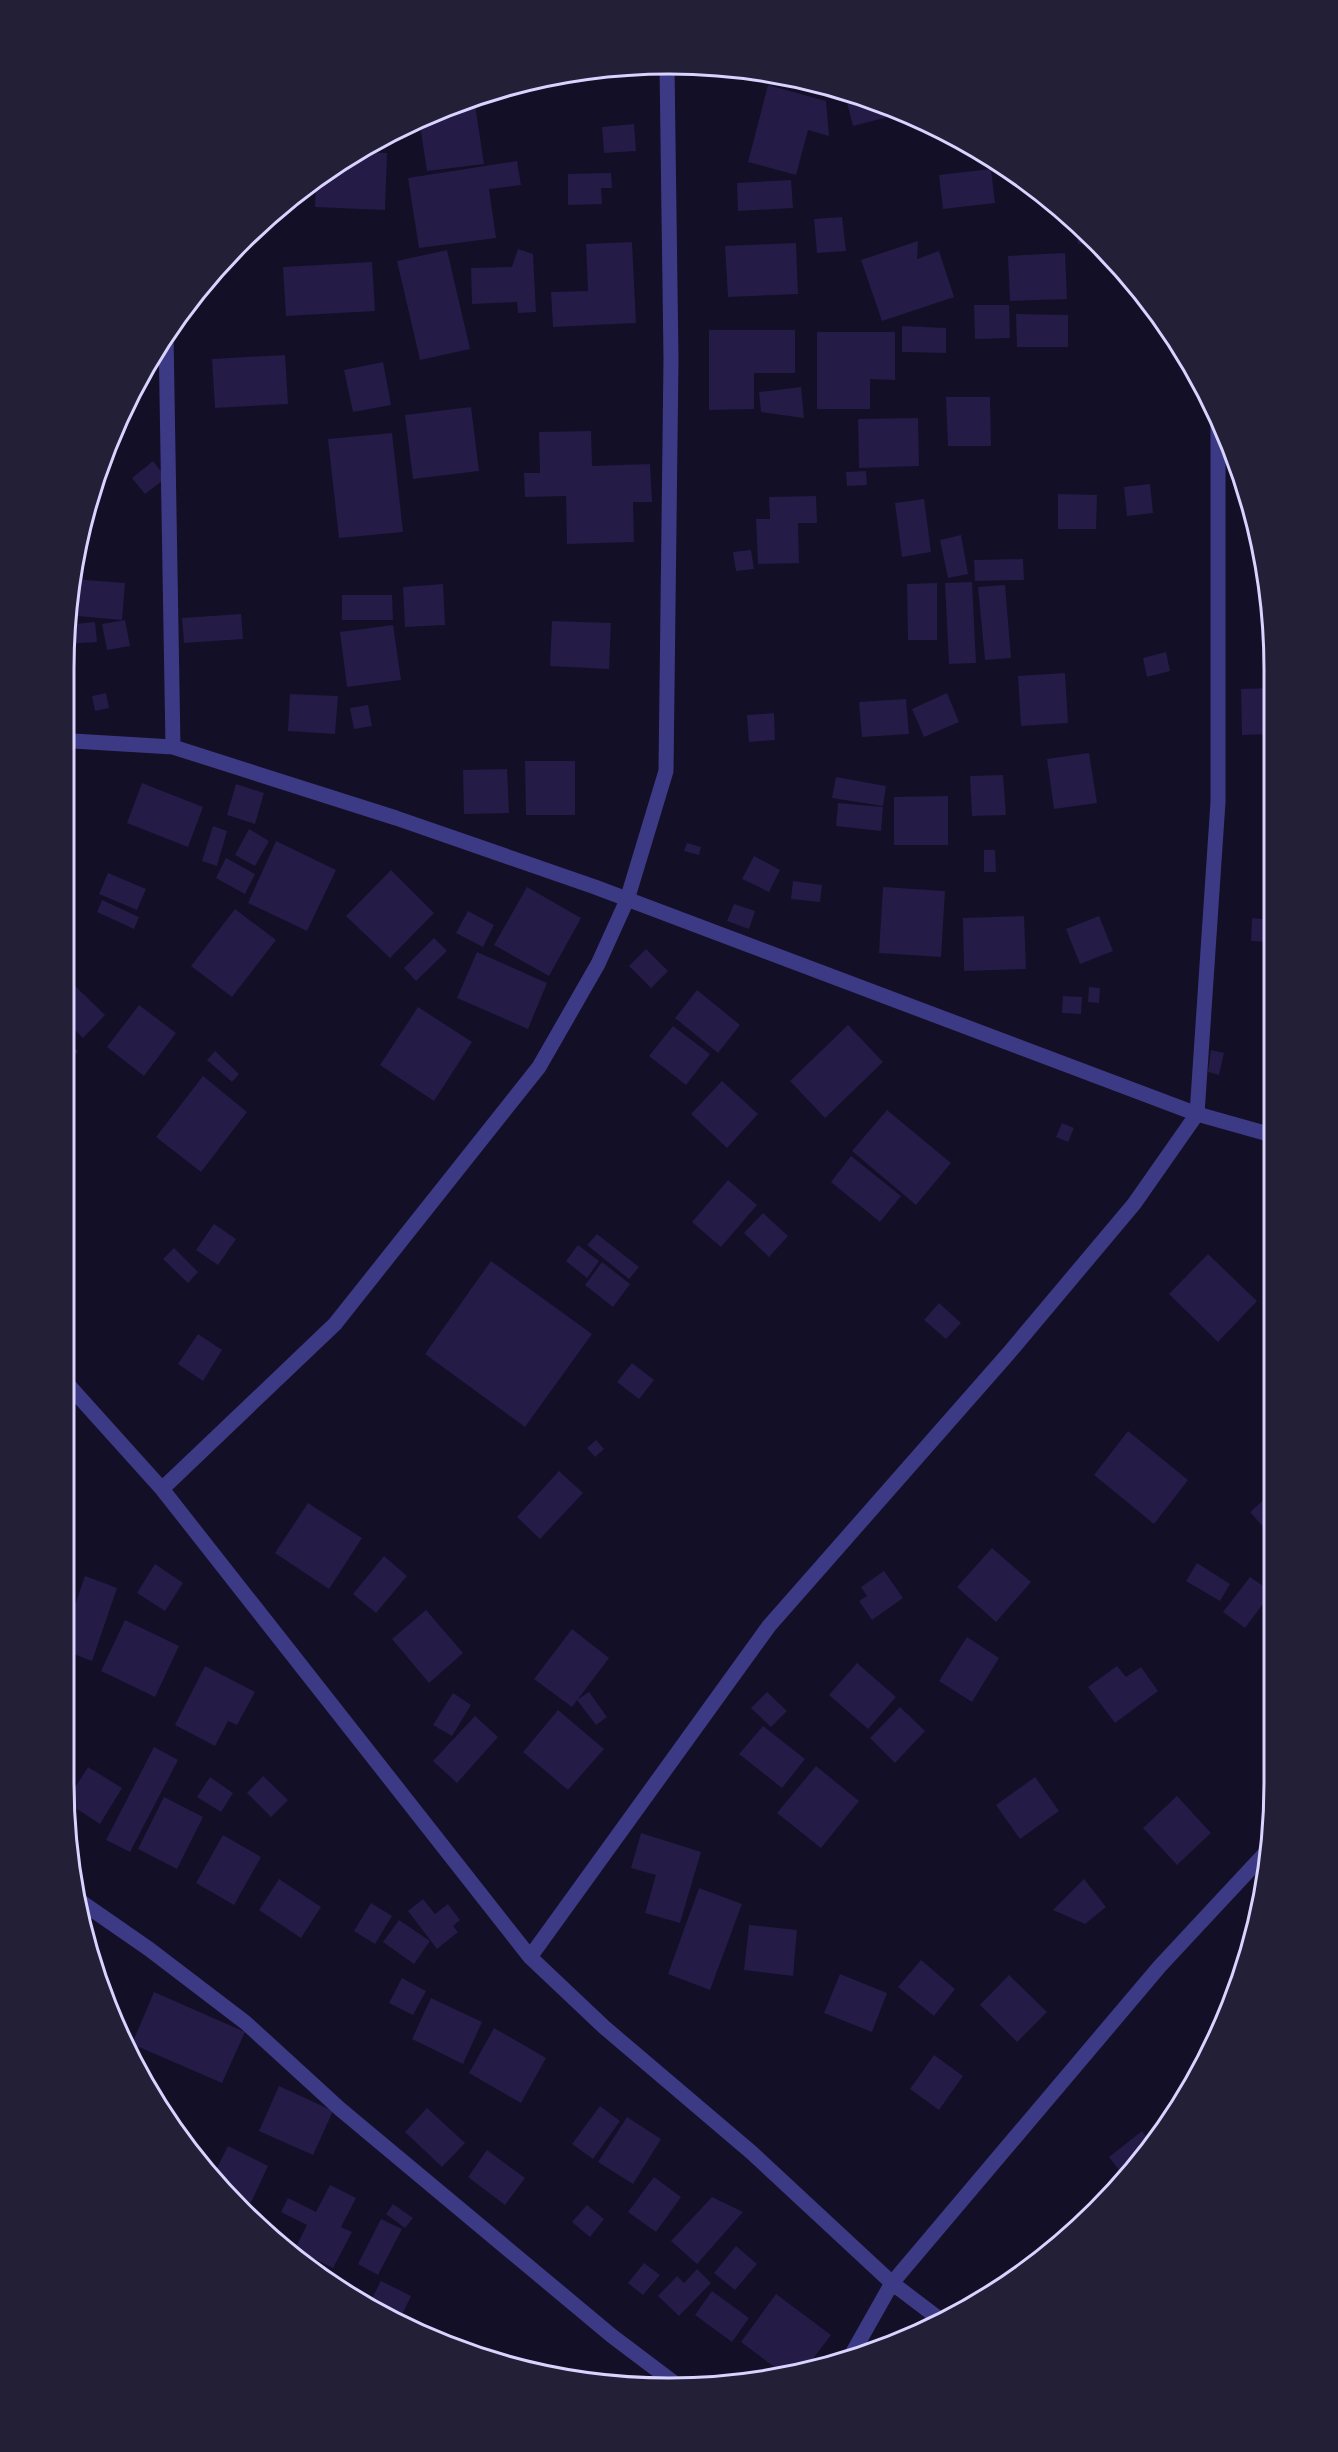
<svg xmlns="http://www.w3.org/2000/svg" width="1338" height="2452" font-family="'Sofia Sans Condensed',sans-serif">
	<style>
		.building { fill: #241b47 }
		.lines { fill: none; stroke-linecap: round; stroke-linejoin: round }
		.street { stroke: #3d3a85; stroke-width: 15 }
		.rim { fill: none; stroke: #d9d4ff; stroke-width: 3 }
	</style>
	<rect width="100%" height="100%" fill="#130f26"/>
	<path class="building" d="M 768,85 L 826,101 L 829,136 L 808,130 L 796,175 L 748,162 Z
		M 853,93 L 894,109 L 896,115 L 853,126 L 845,95 Z
		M 474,98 L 484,164 L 427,171 L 419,119 L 446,115 L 445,109 Z
		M 634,124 L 636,151 L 604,153 L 602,127 Z
		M 359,152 L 387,153 L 385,210 L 315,207 L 316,179 Z
		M 517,161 L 521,185 L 489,189 L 496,238 L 419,248 L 408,178 Z
		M 991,169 L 995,203 L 943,209 L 939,175 Z
		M 611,173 L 612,188 L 601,188 L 602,204 L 568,205 L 568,174 Z
		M 791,180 L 793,208 L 738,211 L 737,183 Z
		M 842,217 L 846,251 L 817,253 L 814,219 Z
		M 1075,221 L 1086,233 L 1094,242 L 1078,244 Z
		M 918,241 L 917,259 L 939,251 L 954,297 L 882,321 L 861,260 Z
		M 632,242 L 636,323 L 553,327 L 551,292 L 588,291 L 586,244 Z
		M 796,243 L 798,294 L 728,297 L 725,246 Z
		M 518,249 L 533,254 L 536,312 L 518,313 L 517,302 L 472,304 L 471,268 L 512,267 Z
		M 447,250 L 470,349 L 420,360 L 397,261 Z
		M 1065,253 L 1067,299 L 1010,301 L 1008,256 Z
		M 372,262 L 375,311 L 286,316 L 283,267 Z
		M 974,305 L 1009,305 L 1010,338 L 975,339 Z
		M 1016,314 L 1068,315 L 1068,347 L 1017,347 Z
		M 902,326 L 946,328 L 946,353 L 902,352 Z
		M 709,330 L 795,330 L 795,373 L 754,373 L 754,409 L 709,410 Z
		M 817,332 L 895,332 L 895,380 L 870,379 L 870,409 L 817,409 Z
		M 285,355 L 288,404 L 215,408 L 212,359 Z
		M 383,362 L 391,405 L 353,412 L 344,370 Z
		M 801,387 L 804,418 L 761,412 L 759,392 Z
		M 946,397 L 990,397 L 991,446 L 948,446 Z
		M 471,407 L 479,471 L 413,479 L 405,415 Z
		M 918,418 L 919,466 L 859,468 L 858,419 Z
		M 591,431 L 592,466 L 650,464 L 652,502 L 633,502 L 634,542 L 567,544 L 566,496 L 525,497 L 524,473 L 540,473 L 539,432 Z
		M 392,433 L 403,532 L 339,538 L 328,439 Z
		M 153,461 L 166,478 L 145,494 L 132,478 Z
		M 866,471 L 867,485 L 847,486 L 846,472 Z
		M 1150,484 L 1153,513 L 1127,516 L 1124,487 Z
		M 1058,494 L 1097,495 L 1096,529 L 1058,529 Z
		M 816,496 L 817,523 L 798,523 L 799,563 L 758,564 L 756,519 L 770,519 L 769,497 Z
		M 924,499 L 931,552 L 902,557 L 895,503 Z
		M 961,535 L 968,574 L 948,578 L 940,540 Z
		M 751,550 L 754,569 L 736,571 L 733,552 Z
		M 1023,559 L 1024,580 L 975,581 L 974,560 Z
		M 73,579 L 125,583 L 122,620 L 67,615 Z
		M 972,582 L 976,663 L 949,664 L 945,583 Z
		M 937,583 L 937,640 L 908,640 L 907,584 Z
		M 443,584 L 445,625 L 405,627 L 403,587 Z
		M 1005,585 L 1011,658 L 985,660 L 978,587 Z
		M 342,595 L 392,595 L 393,620 L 342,620 Z
		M 241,614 L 243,639 L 184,643 L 182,618 Z
		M 125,620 L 130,646 L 107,650 L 102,624 Z
		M 552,621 L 611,623 L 609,669 L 550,666 Z
		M 95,622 L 97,642 L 64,644 L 65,625 Z
		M 393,625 L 401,680 L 347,687 L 340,632 Z
		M 1166,652 L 1170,671 L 1147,677 L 1143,658 Z
		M 1065,673 L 1068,723 L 1021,726 L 1018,676 Z
		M 1270,688 L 1270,734 L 1242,735 L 1241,689 Z
		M 106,693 L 109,708 L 95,711 L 92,696 Z
		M 947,693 L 959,722 L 924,737 L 912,709 Z
		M 290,694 L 338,696 L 335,734 L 288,731 Z
		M 906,699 L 909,734 L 862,737 L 859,702 Z
		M 368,705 L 372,726 L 354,729 L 350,708 Z
		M 774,713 L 775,740 L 749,742 L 747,715 Z
		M 1089,753 L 1097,803 L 1054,809 L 1047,759 Z
		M 525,761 L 575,761 L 575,815 L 526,815 Z
		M 507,769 L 509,813 L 464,814 L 463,770 Z
		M 1003,775 L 1006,815 L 972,816 L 970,776 Z
		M 836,777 L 886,786 L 883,806 L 832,798 Z
		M 142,783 L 203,807 L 188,847 L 127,823 Z
		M 236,784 L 264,793 L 255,824 L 227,815 Z
		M 948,796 L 948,845 L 894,845 L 894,797 Z
		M 838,803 L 883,807 L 881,831 L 836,826 Z
		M 213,826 L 227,831 L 217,866 L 202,861 Z
		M 249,829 L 269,841 L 255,866 L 235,855 Z
		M 276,841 L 336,870 L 307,931 L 248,903 Z
		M 687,843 L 701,847 L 699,855 L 684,851 Z
		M 984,850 L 995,850 L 996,872 L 984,872 Z
		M 754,856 L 780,870 L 769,892 L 742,879 Z
		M 226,858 L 255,874 L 245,894 L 216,878 Z
		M 391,870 L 434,913 L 390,958 L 346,916 Z
		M 108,873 L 146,889 L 137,910 L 99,894 Z
		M 793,881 L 822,885 L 820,902 L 791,899 Z
		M 527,887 L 581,918 L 549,976 L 494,945 Z
		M 883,887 L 945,891 L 941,957 L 879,953 Z
		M 102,900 L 139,917 L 134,929 L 97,912 Z
		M 734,904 L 755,911 L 749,929 L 727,921 Z
		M 235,909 L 276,940 L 232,997 L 191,966 Z
		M 468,911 L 494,925 L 483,947 L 456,933 Z
		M 1024,916 L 1026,969 L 964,971 L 963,918 Z
		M 1099,916 L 1113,951 L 1080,964 L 1066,929 Z
		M 1252,918 L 1271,920 L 1271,942 L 1251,941 Z
		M 434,938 L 447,951 L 416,981 L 404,968 Z
		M 646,949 L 668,971 L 651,988 L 629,966 Z
		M 477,952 L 547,983 L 528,1029 L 457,998 Z
		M 75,986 L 105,1015 L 83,1038 L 64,1019 L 64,998 Z
		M 1089,987 L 1100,988 L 1099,1003 L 1088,1002 Z
		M 697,990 L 740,1025 L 718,1053 L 675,1018 Z
		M 1063,996 L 1082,997 L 1081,1014 L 1062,1013 Z
		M 139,1005 L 176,1033 L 144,1076 L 107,1047 Z
		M 418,1007 L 472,1042 L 434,1101 L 380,1065 Z
		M 848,1025 L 883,1062 L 825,1118 L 790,1081 Z
		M 673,1026 L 710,1054 L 686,1085 L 649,1056 Z
		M 64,1040 L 78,1051 L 64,1072 Z
		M 1211,1050 L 1224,1053 L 1219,1075 L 1208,1072 Z
		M 215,1051 L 239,1074 L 232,1082 L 207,1060 Z
		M 203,1076 L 247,1112 L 201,1172 L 156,1137 Z
		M 722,1081 L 758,1114 L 727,1148 L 691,1114 Z
		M 887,1110 L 951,1163 L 916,1205 L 852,1151 Z
		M 1062,1123 L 1074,1128 L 1068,1142 L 1056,1137 Z
		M 851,1156 L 901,1196 L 880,1222 L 831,1182 Z
		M 728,1180 L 757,1205 L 721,1247 L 692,1222 Z
		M 763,1213 L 788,1236 L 769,1257 L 744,1233 Z
		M 214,1224 L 236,1239 L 218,1265 L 196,1250 Z
		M 597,1234 L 639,1267 L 629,1279 L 587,1245 Z
		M 578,1245 L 599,1261 L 587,1278 L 566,1261 Z
		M 174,1248 L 198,1272 L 188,1283 L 163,1259 Z
		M 1208,1254 L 1257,1301 L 1218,1342 L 1169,1294 Z
		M 491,1261 L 592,1334 L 525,1427 L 425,1354 Z
		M 602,1262 L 630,1284 L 613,1307 L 585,1285 Z
		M 939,1303 L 961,1323 L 946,1339 L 924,1320 Z
		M 198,1334 L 222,1350 L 203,1381 L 178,1364 Z
		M 632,1363 L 654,1380 L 639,1399 L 617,1382 Z
		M 1128,1431 L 1188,1480 L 1154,1524 L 1094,1475 Z
		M 596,1440 L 604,1449 L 595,1457 L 587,1448 Z
		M 559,1471 L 583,1493 L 540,1539 L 517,1517 Z
		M 1273,1492 L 1273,1538 L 1250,1512 Z
		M 308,1503 L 362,1538 L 329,1589 L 275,1553 Z
		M 992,1548 L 1031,1582 L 996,1622 L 957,1587 Z
		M 384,1556 L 407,1576 L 376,1613 L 353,1594 Z
		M 1197,1563 L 1230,1584 L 1220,1601 L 1186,1581 Z
		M 155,1564 L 183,1583 L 165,1611 L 137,1593 Z
		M 884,1571 L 903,1598 L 872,1620 L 859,1601 L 867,1596 L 861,1587 Z
		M 85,1576 L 117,1588 L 92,1661 L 63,1650 L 63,1640 Z
		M 1250,1577 L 1272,1592 L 1245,1628 L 1223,1612 Z
		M 426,1610 L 463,1653 L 429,1683 L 392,1639 Z
		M 125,1620 L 179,1646 L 155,1697 L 101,1671 Z
		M 572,1629 L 609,1658 L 572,1707 L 534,1679 Z
		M 967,1637 L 999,1658 L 972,1702 L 939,1681 Z
		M 857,1663 L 896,1697 L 868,1729 L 829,1695 Z
		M 205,1666 L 255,1692 L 237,1725 L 228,1721 L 215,1746 L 175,1725 Z
		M 1117,1666 L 1126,1677 L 1141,1667 L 1158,1691 L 1115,1723 L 1088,1687 Z
		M 589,1692 L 607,1717 L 596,1725 L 577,1700 Z
		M 767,1692 L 787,1711 L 771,1727 L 751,1708 Z
		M 453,1693 L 471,1705 L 452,1736 L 433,1725 Z
		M 900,1707 L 925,1731 L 895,1763 L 870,1738 Z
		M 558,1710 L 604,1749 L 568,1790 L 523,1752 Z
		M 475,1716 L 498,1737 L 457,1783 L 433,1761 Z
		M 763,1726 L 805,1759 L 782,1788 L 739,1754 Z
		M 154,1747 L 178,1760 L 130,1852 L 106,1840 Z
		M 816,1766 L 859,1801 L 821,1848 L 777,1813 Z
		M 88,1767 L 122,1788 L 100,1824 L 66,1802 Z
		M 263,1776 L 288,1800 L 271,1817 L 247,1793 Z
		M 210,1777 L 233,1793 L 221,1812 L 197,1797 Z
		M 1035,1777 L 1059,1811 L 1020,1839 L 996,1805 Z
		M 1177,1796 L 1211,1833 L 1177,1865 L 1143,1828 Z
		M 164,1797 L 203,1817 L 177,1869 L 138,1849 Z
		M 641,1833 L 701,1852 L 680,1923 L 645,1913 L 656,1875 L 631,1868 Z
		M 223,1835 L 261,1857 L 234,1905 L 196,1883 Z
		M 279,1879 L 321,1907 L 301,1938 L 259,1910 Z
		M 1084,1879 L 1106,1907 L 1085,1924 L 1053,1910 Z
		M 699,1888 L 742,1904 L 710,1990 L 668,1974 Z
		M 423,1899 L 435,1914 L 448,1904 L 460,1920 L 453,1926 L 458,1932 L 437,1949 L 408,1911 Z
		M 371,1903 L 392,1916 L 375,1944 L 354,1931 Z
		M 399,1920 L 430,1941 L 414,1964 L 383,1942 Z
		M 749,1925 L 797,1930 L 793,1976 L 744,1970 Z
		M 921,1960 L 955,1989 L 934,2016 L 898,1987 Z
		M 840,1974 L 887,1993 L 872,2032 L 824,2013 Z
		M 1009,1975 L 1047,2012 L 1017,2042 L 980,2005 Z
		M 402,1978 L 426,1991 L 413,2015 L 389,2003 Z
		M 154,1992 L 245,2032 L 222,2083 L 132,2044 Z
		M 431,1998 L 482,2022 L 463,2064 L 412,2039 Z
		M 494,2028 L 546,2058 L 521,2103 L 469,2073 Z
		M 934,2055 L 963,2076 L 939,2110 L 910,2089 Z
		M 279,2086 L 333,2111 L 313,2155 L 259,2131 Z
		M 600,2106 L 620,2121 L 593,2159 L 572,2144 Z
		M 427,2108 L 465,2143 L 442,2167 L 405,2132 Z
		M 627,2117 L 661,2139 L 633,2184 L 598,2162 Z
		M 1142,2131 L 1153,2146 L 1125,2178 L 1109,2157 Z
		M 228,2146 L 268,2166 L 246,2213 L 212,2178 Z
		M 487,2150 L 525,2178 L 505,2205 L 468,2177 Z
		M 654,2177 L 681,2197 L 656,2232 L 628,2212 Z
		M 330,2185 L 356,2198 L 341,2227 L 352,2232 L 333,2268 L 295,2249 L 307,2225 L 281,2212 L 288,2198 L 316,2212 Z
		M 712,2197 L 743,2212 L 697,2264 L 671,2241 Z
		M 393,2204 L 413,2218 L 405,2228 L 386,2214 Z
		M 587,2205 L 604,2219 L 590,2237 L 572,2222 Z
		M 381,2219 L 402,2229 L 378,2275 L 358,2264 Z
		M 736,2246 L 757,2264 L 735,2290 L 714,2273 Z
		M 644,2263 L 660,2275 L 643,2295 L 628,2283 Z
		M 697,2269 L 711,2283 L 679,2316 L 658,2296 L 677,2276 L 684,2283 Z
		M 381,2281 L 411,2296 L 401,2317 L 451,2342 L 449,2347 L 437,2343 L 368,2306 Z
		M 712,2291 L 749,2318 L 732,2342 L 695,2315 Z
		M 776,2294 L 831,2335 L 803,2372 L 785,2375 L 741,2342 Z"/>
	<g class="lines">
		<path class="street" d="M 166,335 L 173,747
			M 64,738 L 73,741 L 173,747 L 396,818 L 595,887 L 1197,1114 L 1272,1135
			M 63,1379 L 162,1489 L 530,1957 L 604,2027 L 751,2152 L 892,2283 L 942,2321
			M 162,1489 L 335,1324 L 539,1067 L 598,964 L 627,900 L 666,771 L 671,359 L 667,66
			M 74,1897 L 149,1949 L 246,2023 L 340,2109 L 612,2336 L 681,2388
			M 530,1957 L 769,1626 L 1008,1354 L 1134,1204 L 1197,1114 L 1218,802 L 1218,416
			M 848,2361 L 892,2283 L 1160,1966 L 1269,1849"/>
	</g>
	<path d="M0 0H1338V2452H0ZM669 74H669A595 595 0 0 1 1264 669V1783A595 595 0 0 1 669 2378H669A595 595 0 0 1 74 1783V669A595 595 0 0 1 669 74Z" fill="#231f37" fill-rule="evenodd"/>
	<path class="rim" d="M669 74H669A595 595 0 0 1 1264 669V1783A595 595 0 0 1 669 2378H669A595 595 0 0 1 74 1783V669A595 595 0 0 1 669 74Z"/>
</svg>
